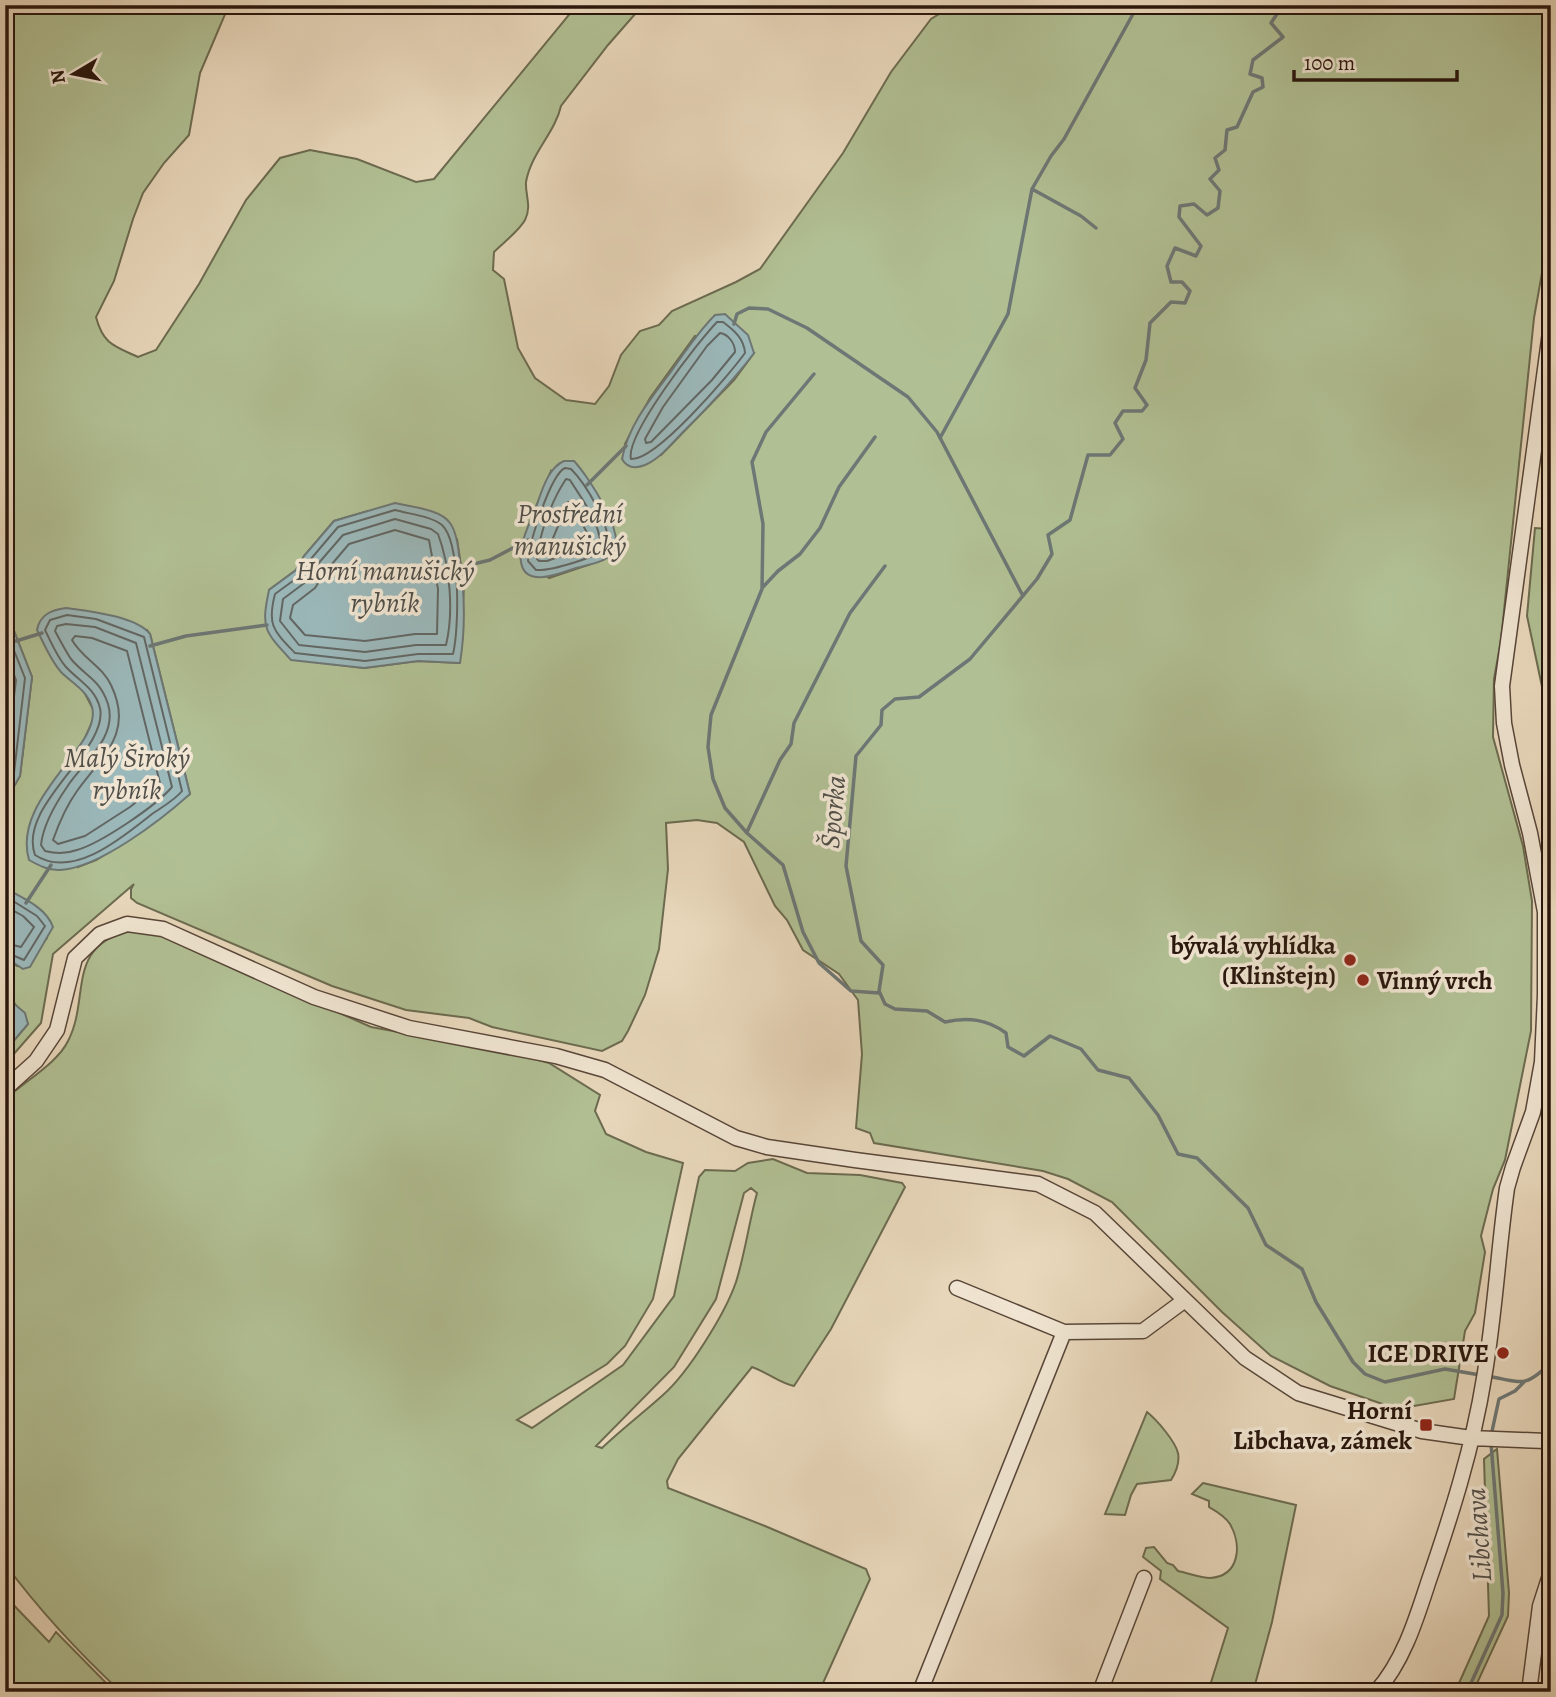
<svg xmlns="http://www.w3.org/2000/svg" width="1556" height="1697" font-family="Alegreya,serif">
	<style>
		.green { fill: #b1c094; stroke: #6c6b50; stroke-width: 2; fill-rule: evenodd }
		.water { fill: #9bb8ba; stroke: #6d7775; stroke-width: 2 }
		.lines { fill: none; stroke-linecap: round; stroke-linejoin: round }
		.shore { stroke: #626764; stroke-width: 2 }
		.stream { stroke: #6d7775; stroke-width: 3.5 }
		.minor-casing { stroke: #584639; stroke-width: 17 }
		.minor { stroke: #f1e6d3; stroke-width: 14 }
		.poi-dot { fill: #8f2418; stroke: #f1e6d3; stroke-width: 2.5 }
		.labels { text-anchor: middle; stroke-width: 7; stroke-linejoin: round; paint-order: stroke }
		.poi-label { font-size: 26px; font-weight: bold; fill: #28160d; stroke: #f1e6d3; text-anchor: end }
		.water-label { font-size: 28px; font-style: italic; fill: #504f4a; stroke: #f1e6d3 }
	</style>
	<rect width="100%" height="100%" fill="#e9d8bc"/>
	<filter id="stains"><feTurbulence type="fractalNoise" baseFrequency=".00286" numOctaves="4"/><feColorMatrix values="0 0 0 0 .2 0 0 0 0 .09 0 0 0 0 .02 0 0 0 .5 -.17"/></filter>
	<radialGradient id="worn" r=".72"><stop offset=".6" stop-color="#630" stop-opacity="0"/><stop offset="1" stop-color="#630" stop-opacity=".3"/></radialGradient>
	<path class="green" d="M 5,5 L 229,5 L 200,73 L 189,135 L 164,163 L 143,193 L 133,219 L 114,281 L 96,317 C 103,344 114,346 138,357 L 156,350 L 199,284 L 246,200 L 280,158 L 310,150 L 357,159 L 416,182 L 434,179 L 577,5 L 643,5 L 608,45 L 561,106 C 555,133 531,153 526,182 C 525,194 532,207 525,220 C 519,231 503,243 494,252 L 493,270 L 504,279 L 518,348 L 535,378 L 566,400 L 595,404 L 609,386 L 621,355 L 640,331 L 659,325 L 672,311 L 736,282 L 760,269 L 843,153 L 891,72 L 931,19 L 954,5 L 1551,5 L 1551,222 L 1534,318 L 1501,640 L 1494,679 L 1493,737 L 1523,846 L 1532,901 L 1531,1031 L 1505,1160 L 1493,1189 L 1481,1236 L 1485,1252 L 1475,1313 L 1465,1331 L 1454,1399 L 1397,1409 L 1330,1386 L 1271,1356 L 1222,1312 L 1112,1202 L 1068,1179 L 1043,1171 L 874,1143 L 870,1133 L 856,1128 L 862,1054 L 858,1000 L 839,974 L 803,950 L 787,920 L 775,906 L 744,842 L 717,823 L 697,820 L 666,823 L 668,869 L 659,949 L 645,995 L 628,1031 L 622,1041 L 602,1051 L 492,1027 L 469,1018 L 406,1010 L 332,986 L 137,903 L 131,898 L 131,889 L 134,884 L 53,954 L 41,1023 L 5,1064 L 5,1051 L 28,1024 L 13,1001 L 5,996 L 5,957 L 17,966 L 29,967 L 37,950 L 47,938 L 42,911 L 5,888 L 5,802 L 20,776 L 32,677 L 5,608 ZM 695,336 L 754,353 L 734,380 L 661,455 L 625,444 L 650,398 ZM 551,471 L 603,560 L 549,578 L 522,547 L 535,509 ZM 368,511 L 457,539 L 464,586 L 459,663 L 418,661 L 364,668 L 291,659 L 269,590 L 296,570 L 304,556 L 334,521 ZM 147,630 L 150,634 L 190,794 L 113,850 L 96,860 L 78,867 L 84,740 L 93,720 L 93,709 L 83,690 Z
		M 1551,502 L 1551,580 L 1543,581 L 1551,649 L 1551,729 L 1527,616 L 1535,528 L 1549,529 Z
		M 133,930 L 162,934 L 371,1027 L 509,1052 L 549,1063 L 600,1095 L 595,1111 L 606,1134 L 646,1152 L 683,1163 L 653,1299 L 625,1346 L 607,1364 L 517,1420 L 532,1428 L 623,1365 L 674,1296 L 699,1177 L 705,1170 L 735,1171 L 748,1163 L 773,1159 L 807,1173 L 860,1175 L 902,1183 L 905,1187 L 831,1329 L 794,1386 C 779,1383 767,1372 752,1367 L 678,1459 L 667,1481 L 668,1488 L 765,1526 L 866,1569 L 870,1579 L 819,1692 L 121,1692 C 78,1652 40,1611 5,1564 L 5,1100 C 23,1082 57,1064 68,1041 C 91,997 64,945 133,930 ZM 751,1188 L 757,1193 C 749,1222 745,1254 736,1282 C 725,1314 688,1373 663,1395 C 643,1413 622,1429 602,1448 L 596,1446 L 674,1367 L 716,1299 L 744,1193 Z
		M 1147,1412 C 1157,1420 1175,1441 1178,1453 C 1180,1463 1176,1472 1171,1480 L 1137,1484 L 1131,1495 L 1125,1515 L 1105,1514 Z
		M 1497,1449 L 1509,1593 L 1508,1616 L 1473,1692 L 1455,1692 L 1489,1616 L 1484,1459 Z
		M 1203,1483 L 1296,1505 L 1272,1622 L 1253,1692 L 1208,1692 L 1228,1628 L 1160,1579 L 1161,1571 L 1143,1557 L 1146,1548 L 1154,1547 L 1167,1563 L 1173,1565 L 1178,1571 C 1188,1573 1201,1578 1210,1578 C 1240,1576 1242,1545 1230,1524 C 1225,1516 1216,1511 1209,1507 L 1209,1501 L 1192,1494 Z
		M 5,1596 L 49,1642 L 56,1632 L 115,1692 L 5,1692 Z"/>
	<path class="water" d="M 725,314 L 748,335 L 754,353 C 733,381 710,405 685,430 C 673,442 661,458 645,465 C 635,469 627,468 622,459 C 628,427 648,402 667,377 C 683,355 696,334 715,315 Z
		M 564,461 L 574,461 C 588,476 625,532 614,551 C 608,562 587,565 576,568 C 561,573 525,589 521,562 C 518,547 529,524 535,510 C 541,494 547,468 564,461 Z
		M 395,503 C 411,507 440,509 450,523 C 456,531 458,545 459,555 C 465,592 466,626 460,663 L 418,661 L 364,668 L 291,660 C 264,631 261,628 269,590 L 296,570 L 304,556 L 334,521 Z
		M 5,608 L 32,677 L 20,776 L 5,802 Z
		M 66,608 C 88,611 136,616 150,634 L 190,794 C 161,820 99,868 60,870 C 49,871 38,865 29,860 C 11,798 103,746 92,707 C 87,690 73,684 61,672 C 51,661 44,644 37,630 C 40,614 52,610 66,608 Z
		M 5,888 C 22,898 46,907 53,927 L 30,967 L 23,969 L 5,957 Z
		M 5,996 L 25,1013 L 28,1024 L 5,1051 Z"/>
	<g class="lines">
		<path class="shore" d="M 717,322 L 723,322 C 735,331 744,339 745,353 C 729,375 656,461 631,459 C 625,435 698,342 717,322 Z
			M 720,333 C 728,334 735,343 735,352 L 712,380 L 651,442 L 646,443 L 645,439 L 663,407 L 707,346 Z
			M 565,468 L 571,469 C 587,485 609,524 609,546 C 599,557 551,571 536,570 L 528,561 C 529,544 550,475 565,468 Z
			M 566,479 L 570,480 C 581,498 599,521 600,542 L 547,561 L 539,561 L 537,559 C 539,534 552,500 566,479 Z
			M 568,502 L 572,503 L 588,535 L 554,547 L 551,543 Z
			M 395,510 C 409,514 431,516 442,525 C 461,543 459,630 453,654 L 418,654 L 365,661 L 295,653 C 273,630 267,625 275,594 L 301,575 L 310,560 L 338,527 Z
			M 395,519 L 431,529 L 438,534 C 450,566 454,612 446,645 L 416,645 L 365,652 L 299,645 L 280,621 L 283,599 L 307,581 L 317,565 L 343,535 Z
			M 395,530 L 429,540 L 438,589 L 437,634 L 415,634 L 365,641 L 305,635 L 290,618 L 293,605 L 315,588 L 326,571 L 349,544 Z
			M 67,615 L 96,619 L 144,637 L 182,791 C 175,800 162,807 152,814 C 123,837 73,880 35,855 C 17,805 109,750 100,708 C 95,688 79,681 66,667 C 57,657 51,642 45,630 L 50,620 Z
			M 66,624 L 95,627 L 136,643 L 172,787 C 156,806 101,843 77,850 C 66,854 57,854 45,851 L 41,845 C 43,825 56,803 67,787 C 83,762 118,738 108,704 C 100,679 85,676 71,659 C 65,650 60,640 55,631 L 57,626 Z
			M 5,628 L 25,678 L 14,773 L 5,788
			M 75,636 L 92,638 L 127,651 L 160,783 L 130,807 L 85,836 L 58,844 L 53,840 C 59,823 67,805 77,791 C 103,755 134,733 111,685 C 103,667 82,658 72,640 Z
			M 5,652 L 16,680 L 5,769
			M 5,896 L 37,916 L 45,926 L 24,960 L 5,952
			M 5,906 L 23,916 L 34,927 L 21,947 L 5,943"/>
		<path class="stream" d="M 1283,5 L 1271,23 L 1283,37 L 1253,60 L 1250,74 L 1262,78 L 1263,87 L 1253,92 L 1237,127 L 1227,130 L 1225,150 L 1215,158 L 1219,170 L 1210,179 L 1220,191 L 1218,208 L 1207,215 L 1194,204 L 1180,206 L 1179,217 L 1201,246 L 1196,256 L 1175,248 L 1167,266 L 1171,282 L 1182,282 L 1190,291 L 1185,303 L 1171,302 L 1150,323 L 1146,360 L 1135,388 L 1147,405 L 1142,411 L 1123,411 L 1115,423 L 1123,439 L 1110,455 L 1088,455 L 1070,520 L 1048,535 L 1052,554 L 1037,579 L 970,659 L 919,697 L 895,699 L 882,710 L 881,725 L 856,756 L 846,866 L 861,941 L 883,965 L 879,991 L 885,1004 L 895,1009 L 927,1011 L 945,1022 C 968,1017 987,1019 1006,1033 L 1008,1047 L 1024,1056 L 1050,1036 L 1081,1049 L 1098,1070 L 1129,1078 L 1158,1115 L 1178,1154 L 1197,1158 L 1248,1208 L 1266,1245 L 1302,1269 L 1316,1302 L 1353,1362 L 1365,1374 L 1385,1382 L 1445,1369 L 1480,1375
			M 1032,189 L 1081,216 L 1096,228
			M 734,324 L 737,314 L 749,308 L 768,309 L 807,328 L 908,397 L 937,432 L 1023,596
			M 814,374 L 766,432 L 752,462 L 763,524 L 762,589 L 711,715 L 708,747 L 713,779 L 725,808 L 747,833 L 783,865 L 803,932 L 819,963 L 851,991 L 879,993
			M 940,438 L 1008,314 L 1032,189 L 1051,156 L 1064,139 L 1138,5
			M 587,485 L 626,446
			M 457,568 L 490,560 L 528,540
			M 763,587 L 778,571 L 800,554 L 820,528 L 839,487 L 875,437
			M 16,641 L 42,633
			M 150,646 L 186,636 L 267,625
			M 747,832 L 780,760 L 791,744 L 794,723 L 850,613 L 885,566
			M 26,903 L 51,865
			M 1487,1376 C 1522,1382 1525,1389 1551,1362
			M 1491,1436 L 1499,1399 L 1515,1391 L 1524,1382
			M 1467,1692 L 1502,1615 L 1503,1593 L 1491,1443"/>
		<defs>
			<path id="minor" d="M 5,1089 L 36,1061 L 57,1030 L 75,958 L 100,934 L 127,924 L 163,929 L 314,997 L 409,1028 L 556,1056 L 605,1070 L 736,1138 L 767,1147 L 855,1160 L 1038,1184 L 1095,1213 L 1245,1358 L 1298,1393 L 1422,1431 L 1471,1438 L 1546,1441 L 1551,1447
				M 957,1288 L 1064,1332
				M 920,1692 L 1064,1332 L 1143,1331 L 1185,1300
				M 1100,1692 L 1144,1578
				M 1376,1692 C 1403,1662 1416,1620 1428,1583 C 1451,1516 1473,1447 1484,1378 C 1495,1315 1498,1251 1507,1188 L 1513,1167 L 1533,1112 L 1542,1062 L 1545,995 L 1545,912 L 1530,833 L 1512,765 L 1504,723 L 1502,686 L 1551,325
				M 1529,1692 L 1540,1606 L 1551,1572"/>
		</defs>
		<use href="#minor" class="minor-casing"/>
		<use href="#minor" class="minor"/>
	</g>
	<g class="poi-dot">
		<circle cx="1350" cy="960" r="7"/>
		<circle cx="1363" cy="980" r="7"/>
		<circle cx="1503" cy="1353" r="7"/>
		<rect x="1419" y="1418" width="14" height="14" rx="3.5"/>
	</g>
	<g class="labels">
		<g class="poi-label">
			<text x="1336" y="954">bývalá vyhlídka<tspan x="1336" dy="30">(Klinštejn)</tspan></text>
			<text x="1377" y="989" text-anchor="start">Vinný vrch</text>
			<text x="1489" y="1362">ICE DRIVE</text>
			<text x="1412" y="1419">Horní<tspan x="1412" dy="30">Libchava, zámek</tspan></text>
		</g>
		<g class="water-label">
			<text x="570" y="523">Prostřední<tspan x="570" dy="32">manušický</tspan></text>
			<text x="385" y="580">Horní manušický<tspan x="385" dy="32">rybník</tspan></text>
			<text x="127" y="767">Malý Široký<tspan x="127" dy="32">rybník</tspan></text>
			<text transform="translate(832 812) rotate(-85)" y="10">Šporka</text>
			<text transform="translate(1478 1535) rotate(-94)" y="10">Libchava</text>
		</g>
	</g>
	<rect width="1556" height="1697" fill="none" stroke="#e9d8bc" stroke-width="28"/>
	<rect x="7" y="7" width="1542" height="1683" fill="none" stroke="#28160d" stroke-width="3.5"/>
	<rect x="14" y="14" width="1528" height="1669" fill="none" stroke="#28160d" stroke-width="2"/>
	<g transform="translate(74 74) rotate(260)" stroke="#f1e6d3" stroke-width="5" paint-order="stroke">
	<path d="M0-5L12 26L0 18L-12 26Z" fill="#28160d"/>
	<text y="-10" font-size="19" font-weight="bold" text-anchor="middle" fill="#28160d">N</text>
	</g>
	<path d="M1294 70v10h163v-10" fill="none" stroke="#28160d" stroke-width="3.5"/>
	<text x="1304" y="70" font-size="21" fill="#28160d" stroke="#f1e6d3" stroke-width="5" paint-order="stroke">100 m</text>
	<rect width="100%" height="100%" filter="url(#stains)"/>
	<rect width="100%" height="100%" fill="url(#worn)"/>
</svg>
